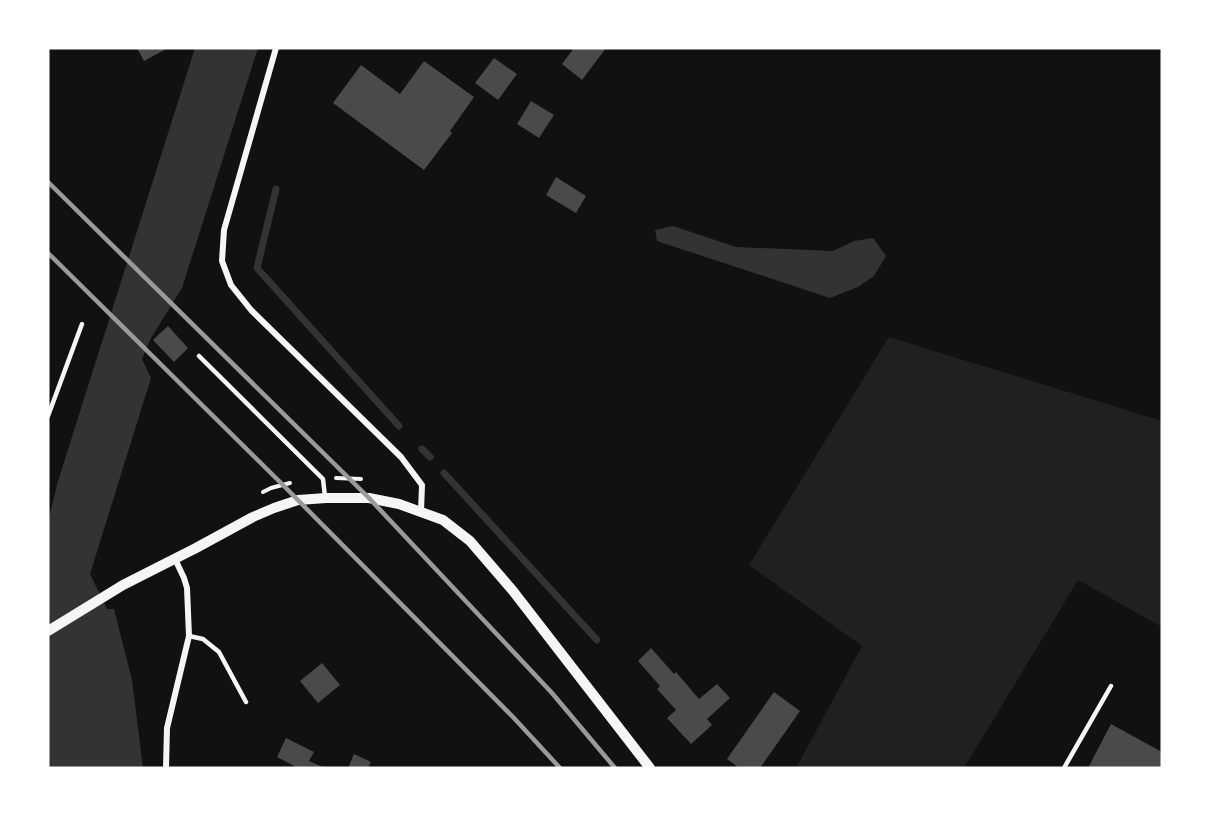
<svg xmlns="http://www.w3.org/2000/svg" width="1210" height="816" font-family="Cabin,sans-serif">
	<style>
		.green { fill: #202020 }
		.water { fill: #333 }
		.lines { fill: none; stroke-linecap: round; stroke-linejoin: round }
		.stream { stroke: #333; stroke-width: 7 }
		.building { fill: #4a4a4a }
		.path { stroke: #f5f5f5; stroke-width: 4 }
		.service { stroke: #f5f5f5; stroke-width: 4.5 }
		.minor { stroke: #f5f5f5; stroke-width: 6 }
		.tertiary { stroke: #f5f5f5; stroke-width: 10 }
		.rail { stroke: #9a9a9a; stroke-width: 4.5 }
	</style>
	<rect width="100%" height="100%" fill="#111"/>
	<path class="green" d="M 889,337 L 1162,421 L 1162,627 L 1078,580 L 964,768 L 796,768 L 862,646 L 749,565 Z"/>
	<path class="water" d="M 195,48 L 258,48 L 182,288 L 151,338 L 142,359 L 151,378 L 90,574 L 107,609 L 114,609 L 132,680 L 143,768 L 48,768 L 48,521 L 58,481 Z
		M 673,226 L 736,247 L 833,251 L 854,241 L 873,238 L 886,256 L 874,276 L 858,287 L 830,298 L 657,241 L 655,230 Z"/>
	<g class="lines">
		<path class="stream" d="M 276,189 L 257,268 L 399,426
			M 422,449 L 430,457
			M 444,473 L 597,640"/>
	</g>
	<path class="building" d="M 137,48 L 168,48 L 144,61 Z
		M 574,48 L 606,48 L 582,80 L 562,64 Z
		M 494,58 L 517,74 L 498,100 L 475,83 Z
		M 424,61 L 474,97 L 450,131 L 452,133 L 424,170 L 333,103 L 361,65 L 400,94 Z
		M 531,101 L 554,115 L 539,138 L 517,124 Z
		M 556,177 L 586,196 L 576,213 L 546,195 Z
		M 168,326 L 188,348 L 174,362 L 153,340 Z
		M 651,648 L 674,674 L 676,672 L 699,699 L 717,684 L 730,698 L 707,719 L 712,725 L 691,744 L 667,718 L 676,710 L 657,689 L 660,686 L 638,661 Z
		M 322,663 L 340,685 L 318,703 L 300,681 Z
		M 774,692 L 800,711 L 760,768 L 739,768 L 727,759 Z
		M 1111,724 L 1162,752 L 1162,768 L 1088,768 Z
		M 286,738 L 314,752 L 309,761 L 325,768 L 298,768 L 277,757 Z
		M 354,754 L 371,762 L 368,768 L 348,768 Z"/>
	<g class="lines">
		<path class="path" d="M 336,478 L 361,479
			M 263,492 L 271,488 L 290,483"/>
		<path class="service" d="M 199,356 L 323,479 L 325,497
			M 48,416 L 82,324
			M 189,636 L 203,639 L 219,652 L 246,702
			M 1064,768 L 1111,686"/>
		<path class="minor" d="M 276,48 L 224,230 L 222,261 L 231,285 L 251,310 L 401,457 L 422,485 L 421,511
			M 166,768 L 167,728 L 189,636 L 187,588 L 184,578 L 175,559"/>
		<path class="tertiary" d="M 48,631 L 123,585 L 196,548 L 253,517 L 274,508 L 298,500 L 326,498 L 369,498 L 399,504 L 443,520 L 470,541 L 513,591 L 650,768"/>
		<path class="rail" d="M 48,182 L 369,498 L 552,693 L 615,768
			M 48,253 L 283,485 L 513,717 L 560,768"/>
	</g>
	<rect width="1210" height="816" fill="none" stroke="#ffffff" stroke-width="99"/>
</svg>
